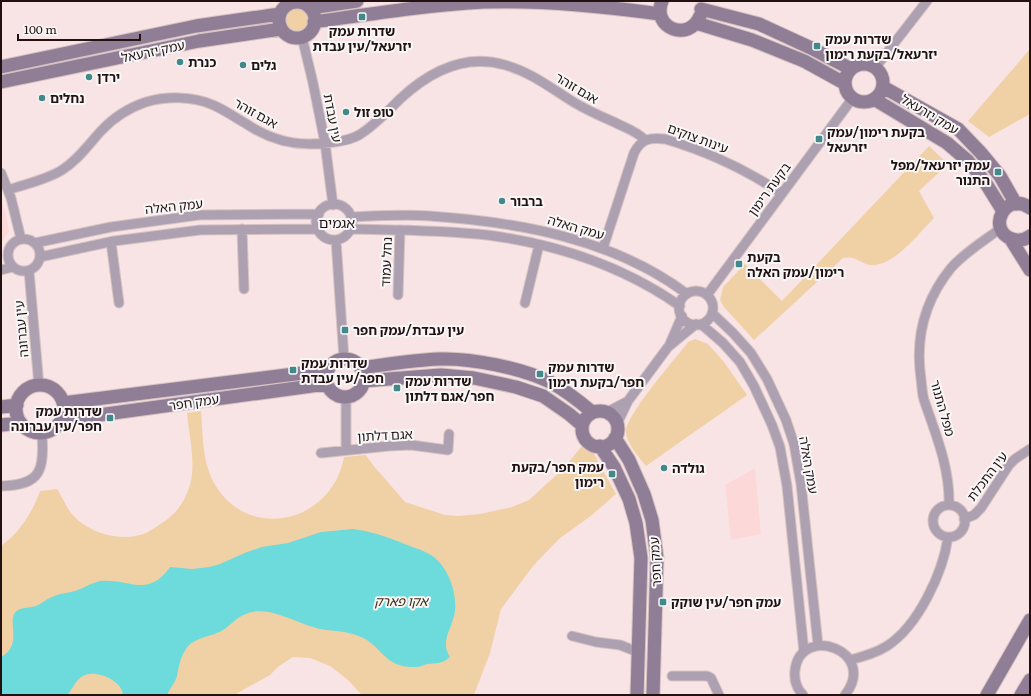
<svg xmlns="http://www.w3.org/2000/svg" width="1031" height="696" font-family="Literata,'Noto Sans Hebrew',serif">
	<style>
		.built { fill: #fdd8d9 }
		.green { fill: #f0d1a5 }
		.water { fill: #6ddadb }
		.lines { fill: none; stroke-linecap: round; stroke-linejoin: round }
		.street-casing { stroke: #d7c2c3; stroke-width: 11 }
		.secondary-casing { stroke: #d7c2c3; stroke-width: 15 }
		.street { stroke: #ada1b1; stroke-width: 9 }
		.secondary { stroke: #8f7e95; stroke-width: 13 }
		.poi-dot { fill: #41898a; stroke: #f7f7f7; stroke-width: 1.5 }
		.labels { text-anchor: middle; stroke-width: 4; stroke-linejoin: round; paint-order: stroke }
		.poi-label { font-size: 13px; font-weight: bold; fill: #231112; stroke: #f7f7f7; text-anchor: start }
		.street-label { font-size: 13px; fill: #231112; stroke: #f7f7f7 }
		.park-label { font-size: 13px; font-style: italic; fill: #3f2c0e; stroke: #f7f7f7 }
		.neighbourhood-label { font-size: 14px; fill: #231112; stroke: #f7f7f7 }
	</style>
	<rect width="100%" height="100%" fill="#f9e4e5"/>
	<path class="built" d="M 1,199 L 5,211 L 9,231 L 4,239 L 1,242 Z
		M 755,468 L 761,534 L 731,540 L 725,485 Z"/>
	<path class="green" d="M284 19a12 12 0 1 1 24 0a12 12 0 1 1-24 0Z
		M 1030,49 L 1030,114 L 989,137 L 968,121 Z
		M 929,146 L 948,164 L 919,191 L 934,218 C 918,234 894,267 870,265 C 863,264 858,259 852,258 C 849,257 846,258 843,258 L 754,340 L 724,307 L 720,300 L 723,287 L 745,264 L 782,301 Z
		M 695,339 L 708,344 L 724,362 L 747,395 L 646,466 C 639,457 627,445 626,432 C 625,416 676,358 688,342 Z
		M 201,411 C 203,435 202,461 214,483 C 248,543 332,523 344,457 L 366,455 L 373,465 L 405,502 L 445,515 L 458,516 L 480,514 L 512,507 L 529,500 L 563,469 L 582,446 L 594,454 L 616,494 L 592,515 L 559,539 L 533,566 L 501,609 L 490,653 L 474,695 L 362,695 L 348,680 L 330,666 L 310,658 L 293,657 L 279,666 L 270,675 L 234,695 L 1,695 L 1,546 C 20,532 32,513 40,491 L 57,489 C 62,497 66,506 71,513 C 88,533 121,543 146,533 C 152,530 157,526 162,523 C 176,514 185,502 190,485 C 196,464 189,435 187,413 Z"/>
	<path class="water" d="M 353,529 C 370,531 384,536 400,542 C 410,547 422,549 431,555 C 448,566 457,592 455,611 C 453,628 439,641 450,657 C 442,664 437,663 427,664 C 423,665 420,667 416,667 C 383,669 382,643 356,635 C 345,631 332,631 320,629 C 304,625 289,617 273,613 C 265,611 254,610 246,614 C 237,617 231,625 223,630 C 210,638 195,636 186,649 C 180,658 179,666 177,676 C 175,683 170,688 167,695 L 123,695 C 122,680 95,669 83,676 C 75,680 73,689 67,695 L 1,695 L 1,657 C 25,644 4,618 18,610 C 24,607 30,608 36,606 C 42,604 46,599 52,597 C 60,593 70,593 78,590 C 86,587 93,582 101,581 C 129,578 148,599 170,567 L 192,569 L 209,567 L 220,564 L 247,552 L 262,547 L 288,543 L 321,532 Z"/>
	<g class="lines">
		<defs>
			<path id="street" d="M 302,37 L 313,83 L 325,143 L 333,205
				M 875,68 L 927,1
				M 1,173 L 11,198 L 21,239
				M 8,190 C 25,184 46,180 62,170 C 78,160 88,145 101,131 C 113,118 128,108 146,102 C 167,96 193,96 213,105 C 225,110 234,117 245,123 C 264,136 286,144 309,144 C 323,144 347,142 359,135 C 374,126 387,112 400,99 C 429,72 464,53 505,65 C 531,72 552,89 575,103 C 587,110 600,116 614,122 C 625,128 635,130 645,140
				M316 222a18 18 0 1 1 36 0a18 18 0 1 1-36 0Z
				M 351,217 C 377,216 404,214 430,216 C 519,222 614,239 687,294
				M 242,229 L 244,289
				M 351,229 C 396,230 442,230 487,235 C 556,244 623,266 680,306
				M8 255a16 16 0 1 1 32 0a16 16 0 1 1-32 0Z
				M 336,240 L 344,359
				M 111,242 L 119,303
				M 35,243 L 111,227 L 199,215 L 319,214
				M 603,248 L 634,153 C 641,139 650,137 665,139 C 706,151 745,169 781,193
				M 40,257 L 114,241 L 200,230 L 318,229
				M 1,270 L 13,267
				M 29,271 L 39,386
				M679 308a17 17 0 1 1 34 0a17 17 0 1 1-34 0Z
				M 398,295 L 400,230
				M 707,295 L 852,99
				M 525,303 L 539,245
				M 712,313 L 733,333 L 751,353 L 767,379 L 786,420 L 794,444 L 801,484 L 818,645
				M 701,324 L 723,343 L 740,362 L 754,386 L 772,425 L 780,447 L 787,486 L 804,652
				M 669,346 L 682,316
				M 346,397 L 346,450
				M 607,412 L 628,401
				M 617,424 L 628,401 L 668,347 L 696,324
				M 321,453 L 389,446 L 411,445 L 448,450 L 449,434
				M 1,486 C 42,485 44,470 42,433
				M 949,505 C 950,468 936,435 924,400 C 922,393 922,386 921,379 C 915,338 925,300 951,268 C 965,252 984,241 1001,228
				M933 521a16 16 0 1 1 32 0a16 16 0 1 1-32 0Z
				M 964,519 L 974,515 L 981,508 L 1009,465 L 1015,459 L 1030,449
				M 572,636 L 596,642 L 620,645 L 638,652
				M 850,660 C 862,657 876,653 887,646 C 918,626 943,573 948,537
				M 672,676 L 707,676 L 711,678 L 719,695
				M 803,695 C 796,688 794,679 795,670 C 801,623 879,651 845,695"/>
			<path id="secondary" d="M 662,1 C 651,28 689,43 700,16
				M279 20a18 18 0 1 1 36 0a18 18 0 1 1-36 0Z
				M 310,8 L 357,1
				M 701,9 L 759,24 L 811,48 L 851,69
				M 314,22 C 371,14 427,5 484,2 C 543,0 602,6 660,14
				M 696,23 L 752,40 L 804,61 L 844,83
				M845 83a19 19 0 1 1 38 0a19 19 0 1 1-38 0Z
				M 1,67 L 196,26 L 280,14
				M 1,82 L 199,41 L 281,29
				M 883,87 L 958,129 L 981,153 L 1000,176 L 1016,204
				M 874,99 L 947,143 L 968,161 L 985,182 L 1003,211
				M 1030,208 C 1005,190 986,230 1012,239 C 1018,241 1025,240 1030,236
				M 1010,238 L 1030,270
				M326 378a19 19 0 1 1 38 0a19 19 0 1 1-38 0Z
				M 361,368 C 387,364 413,360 440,359 C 472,358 521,368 550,382 C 565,390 579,401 592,412
				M 363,381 L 441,375 L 474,378 L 516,387 L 543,396 L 569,414 L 582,425
				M16 409a24 24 0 1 1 48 0a24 24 0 1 1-48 0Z
				M 63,403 L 327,370
				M 1,407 L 17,405
				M582 429a18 18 0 1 1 36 0a18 18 0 1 1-36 0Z
				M 62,420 L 326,384
				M 1,425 L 21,423
				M 615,438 L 629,460 L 644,494 L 652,520 L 657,558 L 653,695
				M 600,446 L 614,467 L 629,499 L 636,523 L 641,558 L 637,695
				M 987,695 L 1030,620
				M 1021,695 L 1030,680"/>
		</defs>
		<use href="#street" class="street-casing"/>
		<use href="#secondary" class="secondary-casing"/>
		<use href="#street" class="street"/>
		<use href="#secondary" class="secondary"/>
	</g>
	<g class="poi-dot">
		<rect x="358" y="13" width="8" height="8" rx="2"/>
		<rect x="813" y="42" width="8" height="8" rx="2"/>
		<circle cx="180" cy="62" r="4"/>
		<circle cx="243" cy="65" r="4"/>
		<circle cx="89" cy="77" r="4"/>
		<circle cx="42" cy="98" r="4"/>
		<circle cx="346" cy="112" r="4"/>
		<rect x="815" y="135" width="8" height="8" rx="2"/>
		<rect x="994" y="168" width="8" height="8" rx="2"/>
		<circle cx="502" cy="201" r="4"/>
		<rect x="735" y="260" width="8" height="8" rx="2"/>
		<rect x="341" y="326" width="8" height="8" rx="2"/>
		<rect x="289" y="366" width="8" height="8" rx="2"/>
		<rect x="536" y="370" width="8" height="8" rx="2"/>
		<rect x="393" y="384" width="8" height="8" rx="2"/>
		<rect x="106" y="414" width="8" height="8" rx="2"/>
		<circle cx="664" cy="468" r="4"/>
		<rect x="608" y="470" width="8" height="8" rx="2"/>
		<rect x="659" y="598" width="8" height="8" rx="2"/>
	</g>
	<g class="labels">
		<g class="poi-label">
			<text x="362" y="36" text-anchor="middle">שדרות עמק<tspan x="362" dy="15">יזרעאל/עין עבדת</tspan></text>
			<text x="825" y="44">שדרות עמק<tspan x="825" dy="15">יזרעאל/בקעת רימון</tspan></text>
			<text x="188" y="67">כנרת</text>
			<text x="251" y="70">גלים</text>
			<text x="97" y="82">ירדן</text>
			<text x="50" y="103">נחלים</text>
			<text x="354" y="117">טופ זול</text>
			<text x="827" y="137">בקעת רימון/עמק<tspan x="827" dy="15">יזרעאל</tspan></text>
			<text x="990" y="170" text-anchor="end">עמק יזרעאל/מפל<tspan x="990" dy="15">התנור</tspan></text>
			<text x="510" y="206">ברבור</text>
			<text x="747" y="262">בקעת<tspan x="747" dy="15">רימון/עמק האלה</tspan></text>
			<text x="353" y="335">עין עבדת/עמק חפר</text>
			<text x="301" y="368">שדרות עמק<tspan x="301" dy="15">חפר/עין עבדת</tspan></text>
			<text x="548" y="372">שדרות עמק<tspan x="548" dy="15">חפר/בקעת רימון</tspan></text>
			<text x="405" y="386">שדרות עמק<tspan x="405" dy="15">חפר/אגם דלתון</tspan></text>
			<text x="102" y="416" text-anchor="end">שדרות עמק<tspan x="102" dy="15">חפר/עין עברונה</tspan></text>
			<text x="604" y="472" text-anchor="end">עמק חפר/בקעת<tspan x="604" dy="15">רימון</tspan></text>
			<text x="672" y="473">גולדה</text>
			<text x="671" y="607">עמק חפר/עין שוקק</text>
		</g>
		<g class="street-label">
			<text transform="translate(153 51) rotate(-12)" y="5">עמק יזרעאל</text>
			<text transform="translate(577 88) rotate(31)" y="5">אגם זוהר</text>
			<text transform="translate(256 113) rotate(29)" y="5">אגם זוהר</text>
			<text transform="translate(930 114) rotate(31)" y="5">עמק יזרעאל</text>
			<text transform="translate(333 118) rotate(79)" y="5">עין עבדת</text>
			<text transform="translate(698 138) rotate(20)" y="5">עינות צוקים</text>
			<text transform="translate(769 189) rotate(-54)" y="5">בקעת רימון</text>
			<text transform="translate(174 206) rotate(-6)" y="5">עמק האלה</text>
			<text transform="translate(576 227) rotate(16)" y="5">עמק האלה</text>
			<text transform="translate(386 262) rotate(-88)" y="5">נחל עמוד</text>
			<text transform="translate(21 329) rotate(-95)" y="5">עין עברונה</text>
			<text transform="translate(194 402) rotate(-8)" y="5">עמק חפר</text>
			<text transform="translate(943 408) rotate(74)" y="5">מפל התנור</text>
			<text transform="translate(385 435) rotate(-3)" y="5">אגם דלתון</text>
			<text transform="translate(809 465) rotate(80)" y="5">עמק האלה</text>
			<text transform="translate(987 476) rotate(-53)" y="5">עין התכלת</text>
			<text transform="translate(655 562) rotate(-93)" y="5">עמק חפר</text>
		</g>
		<g class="park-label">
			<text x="401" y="606">אקו פארק</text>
		</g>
		<g class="neighbourhood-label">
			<text x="337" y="228">אגמים</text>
		</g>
	</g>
	<rect width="1031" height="696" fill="none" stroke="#231112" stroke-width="4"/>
	<path d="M18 34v6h122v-6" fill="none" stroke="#231112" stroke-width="2"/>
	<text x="24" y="34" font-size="12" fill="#231112" stroke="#f7f7f7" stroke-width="3" paint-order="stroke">100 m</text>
</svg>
